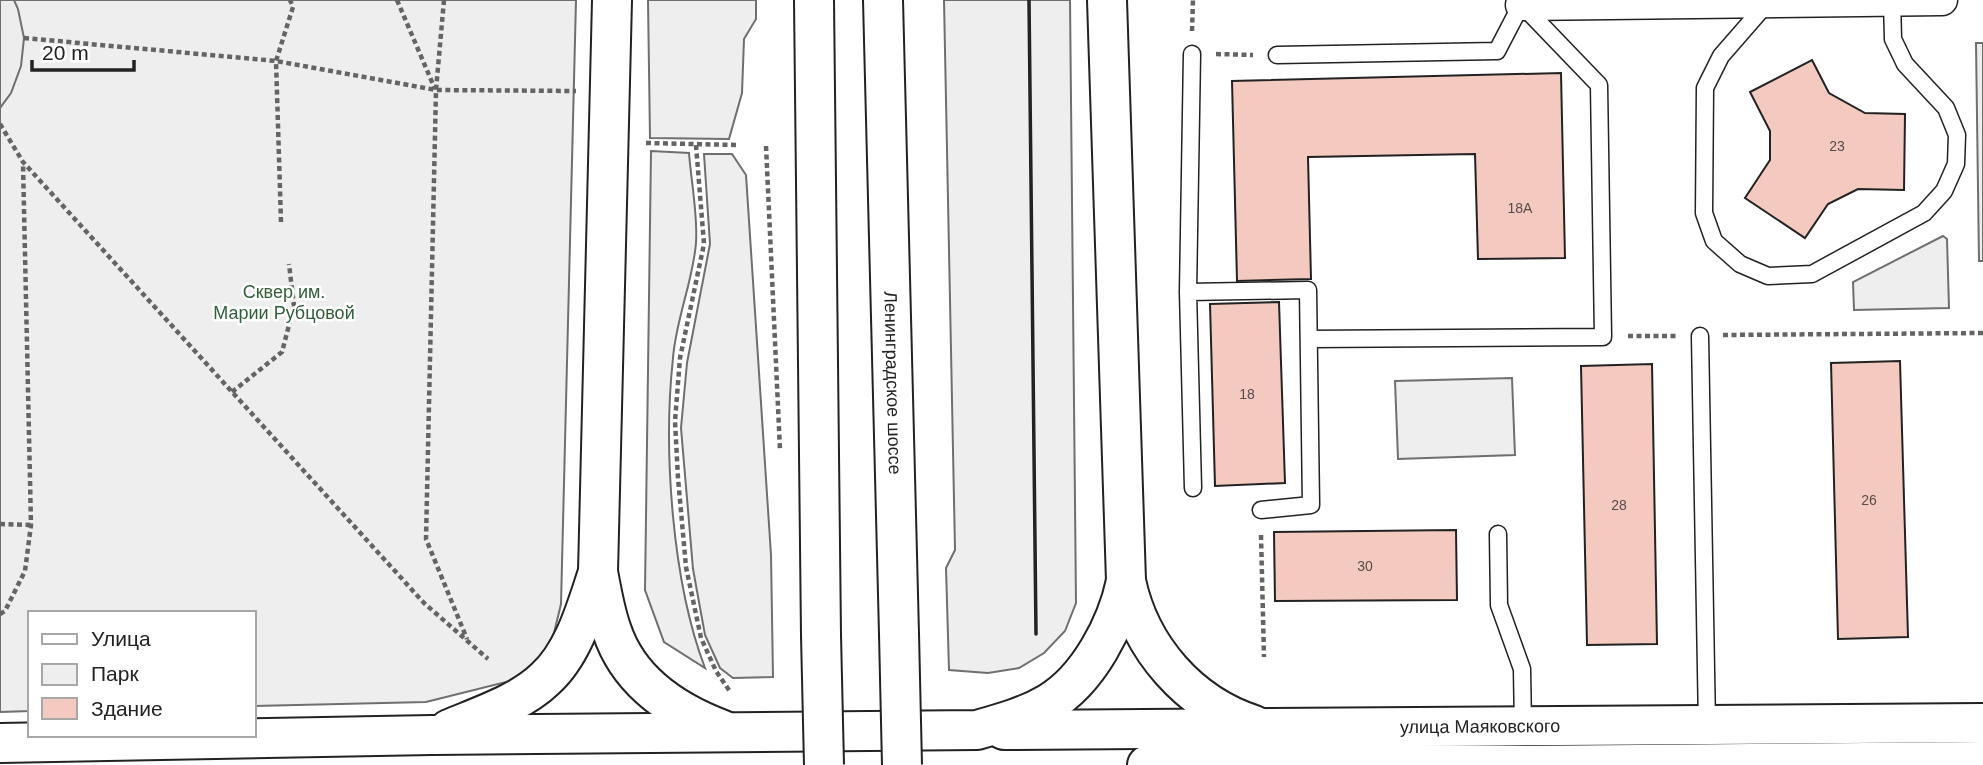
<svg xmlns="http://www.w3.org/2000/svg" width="1983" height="765" font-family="Helvetica,sans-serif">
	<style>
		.green { fill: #eee; stroke: #6f6f6f; stroke-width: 2 }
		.parking { fill: #ededed; stroke: #6f6f6f; stroke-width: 2 }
		.building { fill: #f3c9c0; stroke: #222; stroke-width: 2 }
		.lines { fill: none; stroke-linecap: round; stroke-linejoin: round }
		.service-casing { stroke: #222; stroke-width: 19 }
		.minor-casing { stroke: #222; stroke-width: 33 }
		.secondary-casing { stroke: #222; stroke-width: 42 }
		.trunk-casing { stroke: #222; stroke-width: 42 }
		.path { stroke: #646464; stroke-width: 4.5; stroke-dasharray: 5 3.5; stroke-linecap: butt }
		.service { stroke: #fff; stroke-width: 16 }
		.minor { stroke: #fff; stroke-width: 30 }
		.secondary { stroke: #fff; stroke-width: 38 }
		.trunk { stroke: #fff; stroke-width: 38 }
		.trunk-bridge-casing { stroke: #222; stroke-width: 42; stroke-linecap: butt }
		.trunk-bridge { stroke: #fff; stroke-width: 38 }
		.wall { stroke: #222; stroke-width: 3.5 }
		.labels { text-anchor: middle; stroke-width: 5; stroke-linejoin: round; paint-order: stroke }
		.number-label { font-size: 14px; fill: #564c4a }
		.park-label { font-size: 18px; fill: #2f5e38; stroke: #fff }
		.street-label { font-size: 18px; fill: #222; stroke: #fff }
	</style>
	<rect width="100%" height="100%" fill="#fff"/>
	<path class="green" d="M 0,0 L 576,0 L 561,604 L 554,633 L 541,660 L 522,678 L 426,702 L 254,706 L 254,613 L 30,613 L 30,711 L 0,712 Z
		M 648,0 L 756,0 L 756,19 L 744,39 L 742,93 L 729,139 L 650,138 Z
		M 944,0 L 1070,0 L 1076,603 L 1065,631 L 1044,653 L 1019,668 L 988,673 L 949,670 L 946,568 L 955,550 Z
		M 651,151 L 689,153 C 691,180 698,216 696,243 C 693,281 676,319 673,358 C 663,450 672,581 705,668 L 664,642 L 645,590 Z
		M 704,154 L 732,154 L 746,175 L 771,555 L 773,677 L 733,678 L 720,668 L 705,635 L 693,569 L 681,428 L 687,363 L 710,244 Z
		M 1943,236 L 1947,239 L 1949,308 L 1854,310 L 1853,282 Z
		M 1512,378 L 1515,455 L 1398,459 L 1395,381 Z"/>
	<path class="parking" d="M 0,0 L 14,0 L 18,9 L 24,38 L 21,66 L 11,93 L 0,108 Z
		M 1976,43 L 1983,43 L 1983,261 L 1979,261 Z"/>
	<path class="building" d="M 1812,60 L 1829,93 L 1865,113 L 1905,114 L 1904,190 L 1858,189 L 1828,204 L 1805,238 L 1745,198 L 1770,160 L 1770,131 L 1750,92 Z
		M 1561,73 L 1565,258 L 1478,259 L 1475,154 L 1308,157 L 1311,279 L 1237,281 L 1232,81 Z
		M 1279,302 L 1285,483 L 1215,486 L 1210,304 Z
		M 1900,361 L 1908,637 L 1838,639 L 1831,363 Z
		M 1652,364 L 1657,644 L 1587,645 L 1581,366 Z
		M 1456,530 L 1457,600 L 1275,601 L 1274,532 Z"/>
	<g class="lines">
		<defs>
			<path id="service" d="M 1768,2 L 1721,56 L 1705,88 L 1704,213 L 1714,241 L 1740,264 L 1768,276 L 1812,274 L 1924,213 L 1944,191 L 1956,164 L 1957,135 L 1946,108 L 1905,64 L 1893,39 L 1892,1
				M 1192,54 L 1188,292 L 1193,488
				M 1277,55 L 1497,51 L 1521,5
				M 1188,292 L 1308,290 L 1311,505 L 1261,510
				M 1700,336 L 1707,725
				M 1309,339 L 1603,337 L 1599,85 L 1522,5
				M 1498,534 L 1499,605 L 1522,669 L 1523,727"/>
			<path id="minor" d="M 1521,5 L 1942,0"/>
			<g id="secondary">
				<path d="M 612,0 L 598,572 C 602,592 605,612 612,631 C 629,682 675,712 723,730"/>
				<path d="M 1107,0 L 1126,581 C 1140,648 1189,704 1254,725"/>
				<path d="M 449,729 C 480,716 520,703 545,679 C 574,653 586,608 598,572"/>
				<path id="s1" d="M 1004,730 L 1983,723"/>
				<path d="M 0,743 L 432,735 L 977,730 C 1002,723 1027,716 1049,703 C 1088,680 1117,625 1126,581"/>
				<path d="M 1147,765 L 1227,763 L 1523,765 L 1983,761"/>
			</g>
			<g id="trunk">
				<path d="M 814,0 L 821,635"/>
				<path id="s2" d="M 883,0 L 899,634"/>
			</g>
		</defs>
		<use href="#service" class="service-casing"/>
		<use href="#minor" class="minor-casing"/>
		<use href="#secondary" class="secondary-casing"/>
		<use href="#trunk" class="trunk-casing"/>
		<path class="path" d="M 397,0 L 435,89
			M 444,0 L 436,90 L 426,539 L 467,639
			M 1192,31 L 1193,0
			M 24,38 L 276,61 L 436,90 L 576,91
			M 1216,54 L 1253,55
			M 0,124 L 23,162 L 424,603 L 488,659
			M 646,143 L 738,145
			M 696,145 L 704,244 L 680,358 L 675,421 L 678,478 L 686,567 L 701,638 L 716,671 L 731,693
			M 766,146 L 780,450
			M 281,222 L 276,61 L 293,7 L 290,0
			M 1723,335 L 1983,333
			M 1628,336 L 1676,336
			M 232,392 L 282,352 L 294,306 L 289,264
			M 0,524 L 31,525
			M 1261,535 L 1264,657
			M 0,614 L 5,611 L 25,571 L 31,525 L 23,164"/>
		<use href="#service" class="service"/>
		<use href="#minor" class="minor"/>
		<use href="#secondary" class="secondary"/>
		<use href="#trunk" class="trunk"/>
		<defs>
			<path id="trunk-bridge" d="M 899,634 L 902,765
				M 821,635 L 824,765"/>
		</defs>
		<use href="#trunk-bridge" class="trunk-bridge-casing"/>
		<use href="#trunk-bridge" class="trunk-bridge"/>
		<path class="wall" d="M 1029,0 L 1036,634"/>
	</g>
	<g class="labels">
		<g class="number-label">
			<text x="1837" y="151">23</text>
			<text x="1520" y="213">18А</text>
			<text x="1247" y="399">18</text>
			<text x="1869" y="505">26</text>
			<text x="1619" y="510">28</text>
			<text x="1365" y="571">30</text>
		</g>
		<g class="park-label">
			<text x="284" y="298">Сквер им.<tspan x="284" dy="21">Марии Рубцовой</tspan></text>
		</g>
		<g class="street-label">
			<text dy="6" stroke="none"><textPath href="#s2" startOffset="383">Ленинградское шоссе</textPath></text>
			<text dy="6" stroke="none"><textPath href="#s1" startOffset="476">улица Маяковского</textPath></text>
		</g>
	</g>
	<rect x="28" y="611" width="228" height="126" fill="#ffffff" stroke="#a7a7a7" stroke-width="2"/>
	<rect x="42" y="634" width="35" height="10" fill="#ffffff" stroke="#a7a7a7" stroke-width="2"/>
	<text x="91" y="646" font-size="21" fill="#222222">Улица</text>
	<rect x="42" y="664" width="35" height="21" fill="#eeeeee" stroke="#a7a7a7" stroke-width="2"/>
	<text x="91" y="681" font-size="21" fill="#222222">Парк</text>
	<rect x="42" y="698" width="35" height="21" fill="#f3c9c0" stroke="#a7a7a7" stroke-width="2"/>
	<text x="91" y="716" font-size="21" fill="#222222">Здание</text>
	<path d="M32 60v10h102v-10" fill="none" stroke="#222222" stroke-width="3.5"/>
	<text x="42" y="60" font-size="21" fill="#222222" stroke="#ffffff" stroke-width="5" paint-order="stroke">20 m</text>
</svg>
